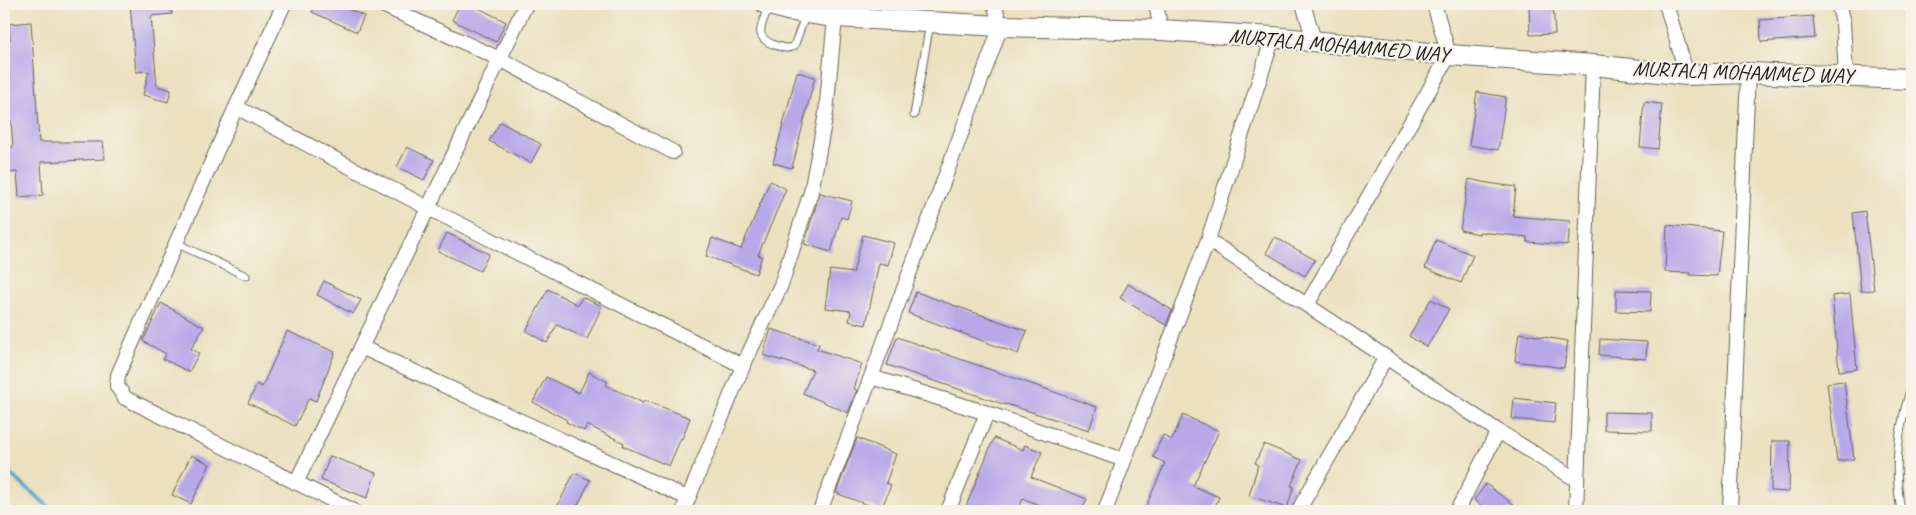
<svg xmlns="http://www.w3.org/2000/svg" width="1916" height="515" font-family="Caveat,sans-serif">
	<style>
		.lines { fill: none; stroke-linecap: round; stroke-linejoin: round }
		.stream { stroke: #51a4cd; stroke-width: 4 }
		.building { fill: #b8a7e9 }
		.lane-casing { stroke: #646155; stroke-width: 9 }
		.street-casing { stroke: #646155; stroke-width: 16 }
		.secondary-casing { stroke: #646155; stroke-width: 22 }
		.lane { stroke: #fff; stroke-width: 7 }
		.street { stroke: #fff; stroke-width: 14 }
		.secondary { stroke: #fff; stroke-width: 20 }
		.labels { text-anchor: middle; stroke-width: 4.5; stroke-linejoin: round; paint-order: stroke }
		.street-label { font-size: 21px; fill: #1c1c1c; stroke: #f7f3e8 }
	</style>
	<rect width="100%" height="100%" fill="#f7f3e8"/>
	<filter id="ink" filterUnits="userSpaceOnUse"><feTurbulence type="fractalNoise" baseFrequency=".02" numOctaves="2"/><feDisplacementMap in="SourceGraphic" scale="10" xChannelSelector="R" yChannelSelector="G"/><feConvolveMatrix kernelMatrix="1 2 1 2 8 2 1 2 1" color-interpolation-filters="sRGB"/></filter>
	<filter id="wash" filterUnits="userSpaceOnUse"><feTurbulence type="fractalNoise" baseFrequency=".0096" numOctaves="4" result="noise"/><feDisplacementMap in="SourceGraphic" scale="20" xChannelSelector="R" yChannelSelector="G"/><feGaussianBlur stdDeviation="1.12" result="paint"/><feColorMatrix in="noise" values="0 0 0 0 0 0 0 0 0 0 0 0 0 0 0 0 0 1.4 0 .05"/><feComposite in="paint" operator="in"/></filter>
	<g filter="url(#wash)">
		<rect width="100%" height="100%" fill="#ebe1bf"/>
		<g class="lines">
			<path class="stream" d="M 4,469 L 54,511"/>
		</g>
		<g id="blocks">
			<path class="building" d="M 130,4 L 171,4 L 172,14 L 151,16 L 157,86 L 171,90 L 168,102 L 143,95 L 149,71 L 136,72 Z
				M 316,4 L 337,4 L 364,16 L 357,32 L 312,12 Z
				M 460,4 L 471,4 L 506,22 L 496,42 L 452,20 Z
				M 1529,4 L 1553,4 L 1555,34 L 1530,35 Z
				M 1813,16 L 1815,38 L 1761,42 L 1760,20 Z
				M 31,22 L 39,142 L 103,142 L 105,159 L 41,162 L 43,195 L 19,197 L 17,172 L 4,173 L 4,148 L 13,147 L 11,121 L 4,121 L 4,96 L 10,95 L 8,64 L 4,64 L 4,41 L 10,40 L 9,24 Z
				M 797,72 L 815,77 L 792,168 L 773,163 Z
				M 1477,92 L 1506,97 L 1498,150 L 1469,145 Z
				M 1644,102 L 1662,104 L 1658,149 L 1640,147 Z
				M 500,122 L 541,144 L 531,163 L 489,141 Z
				M 407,147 L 434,160 L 424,180 L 397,167 Z
				M 1469,179 L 1488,183 L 1516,187 L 1513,216 L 1570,221 L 1568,245 L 1527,242 L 1527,237 L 1479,232 L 1479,234 L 1460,230 Z
				M 770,181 L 786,189 L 758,255 L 762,256 L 756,274 L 706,256 L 712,238 L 741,249 Z
				M 820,193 L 852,201 L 847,219 L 841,217 L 831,252 L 804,244 Z
				M 1865,211 L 1874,290 L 1861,291 L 1853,213 Z
				M 1667,225 L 1722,231 L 1717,276 L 1689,275 L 1690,273 L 1665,272 Z
				M 447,233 L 489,254 L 480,271 L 438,251 Z
				M 863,235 L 894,243 L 888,265 L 879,263 L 866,325 L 849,321 L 851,311 L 825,308 L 830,270 L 853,273 Z
				M 1275,237 L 1315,260 L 1305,276 L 1266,253 Z
				M 1436,240 L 1473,255 L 1461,283 L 1425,268 Z
				M 324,281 L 361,300 L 353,314 L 317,295 Z
				M 1128,284 L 1172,310 L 1166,325 L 1120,298 Z
				M 548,289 L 578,305 L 582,297 L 602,306 L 587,339 L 557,325 L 547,343 L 526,331 Z
				M 1616,290 L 1651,291 L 1650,312 L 1616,311 Z
				M 916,292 L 1027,331 L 1018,354 L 908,313 Z
				M 1850,294 L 1857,369 L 1839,371 L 1832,296 Z
				M 1431,299 L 1449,309 L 1427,347 L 1409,336 Z
				M 161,303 L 204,327 L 191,349 L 199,353 L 189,372 L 163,359 L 166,354 L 143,341 Z
				M 771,329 L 819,344 L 817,349 L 862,364 L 854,389 L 857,390 L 848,413 L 803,393 L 813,370 L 763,355 Z
				M 287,331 L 335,352 L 316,401 L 309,398 L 295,426 L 248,403 L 257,384 L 262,387 Z
				M 1519,333 L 1568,341 L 1564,368 L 1515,361 Z
				M 897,337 L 1097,407 L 1089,430 L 1006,404 L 1006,405 L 887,365 Z
				M 1600,339 L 1647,342 L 1646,359 L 1599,355 Z
				M 589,372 L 608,382 L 606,385 L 643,403 L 644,400 L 690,418 L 682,439 L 681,438 L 669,466 L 623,446 L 624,443 L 587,425 L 584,431 L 566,422 L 567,420 L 533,402 L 546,377 L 579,393 Z
				M 1844,381 L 1854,459 L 1837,461 L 1827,383 Z
				M 1514,398 L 1556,403 L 1554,423 L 1512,419 Z
				M 1604,412 L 1652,413 L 1652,431 L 1604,430 Z
				M 1183,415 L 1219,431 L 1193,486 L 1219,497 L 1213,511 L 1144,511 L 1165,463 L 1153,457 L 1163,435 L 1172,440 Z
				M 857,438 L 896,454 L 886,483 L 891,485 L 881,510 L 836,493 Z
				M 994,438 L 1023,450 L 1025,445 L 1042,452 L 1031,477 L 1087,499 L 1081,511 L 1052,511 L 1023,498 L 1018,511 L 964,511 Z
				M 1772,441 L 1790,441 L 1789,492 L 1771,491 Z
				M 1264,444 L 1302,460 L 1291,486 L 1294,486 L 1287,508 L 1249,496 L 1258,465 L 1255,463 Z
				M 191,455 L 210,464 L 191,504 L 172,495 Z
				M 330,456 L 376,473 L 367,498 L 321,480 Z
				M 574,473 L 590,480 L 575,511 L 555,511 Z
				M 1486,484 L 1514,505 L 1508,511 L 1489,511 L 1474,500 Z"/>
		</g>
	</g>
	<g filter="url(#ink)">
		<use href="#blocks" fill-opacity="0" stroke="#646155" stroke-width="1"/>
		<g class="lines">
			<defs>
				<path id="lane" d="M 769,5 C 763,24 751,37 775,45 C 782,47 787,50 794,46 L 806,14
					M 914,115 L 930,23
					M 176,243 L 246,276
					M 1901,511 C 1893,465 1898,428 1912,384"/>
				<path id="street" d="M 284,4 L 236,107 L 118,375 L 117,386 L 125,398 L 354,511
					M 380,4 L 500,59 L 673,152
					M 1156,4 L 1161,30
					M 1303,4 L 1314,40
					M 1666,4 L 1687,75
					M 1838,4 L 1843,22 L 1846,76
					M 236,107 L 428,208 L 743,366
					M 1208,240 L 1498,431 L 1577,480
					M 1307,305 L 1449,55 L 1434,4
					M 361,347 L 687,498
					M 871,377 L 987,413 L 1124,460
					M 296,483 L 526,4
					M 683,511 L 743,366 L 781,285 L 811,192 L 826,113 L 835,17 L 831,4
					M 820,511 L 871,377 L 1001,26 L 994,4
					M 948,511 L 987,413
					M 1105,511 L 1208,240 L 1273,37
					M 1298,511 L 1386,357
					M 1457,511 L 1498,431
					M 1576,511 L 1593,65
					M 1730,511 L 1748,73"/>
				<path id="secondary" d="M 766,4 L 787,10 L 835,17 L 1001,26 L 1161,30 L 1273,37 L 1449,55 L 1593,65 L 1687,75 L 1748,73 L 1912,79"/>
			</defs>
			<use href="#lane" class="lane-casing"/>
			<use href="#street" class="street-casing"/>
			<use href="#secondary" class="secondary-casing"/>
			<use href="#lane" class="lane"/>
			<use href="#street" class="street"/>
			<use href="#secondary" class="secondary"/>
		</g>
	</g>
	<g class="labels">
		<g class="street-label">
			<text transform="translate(1339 45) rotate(5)" y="7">MURTALA MOHAMMED WAY</text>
			<text transform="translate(1743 72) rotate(2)" y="7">MURTALA MOHAMMED WAY</text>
		</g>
	</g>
	<rect width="1916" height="515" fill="none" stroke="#f7f3e8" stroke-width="20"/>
</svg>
